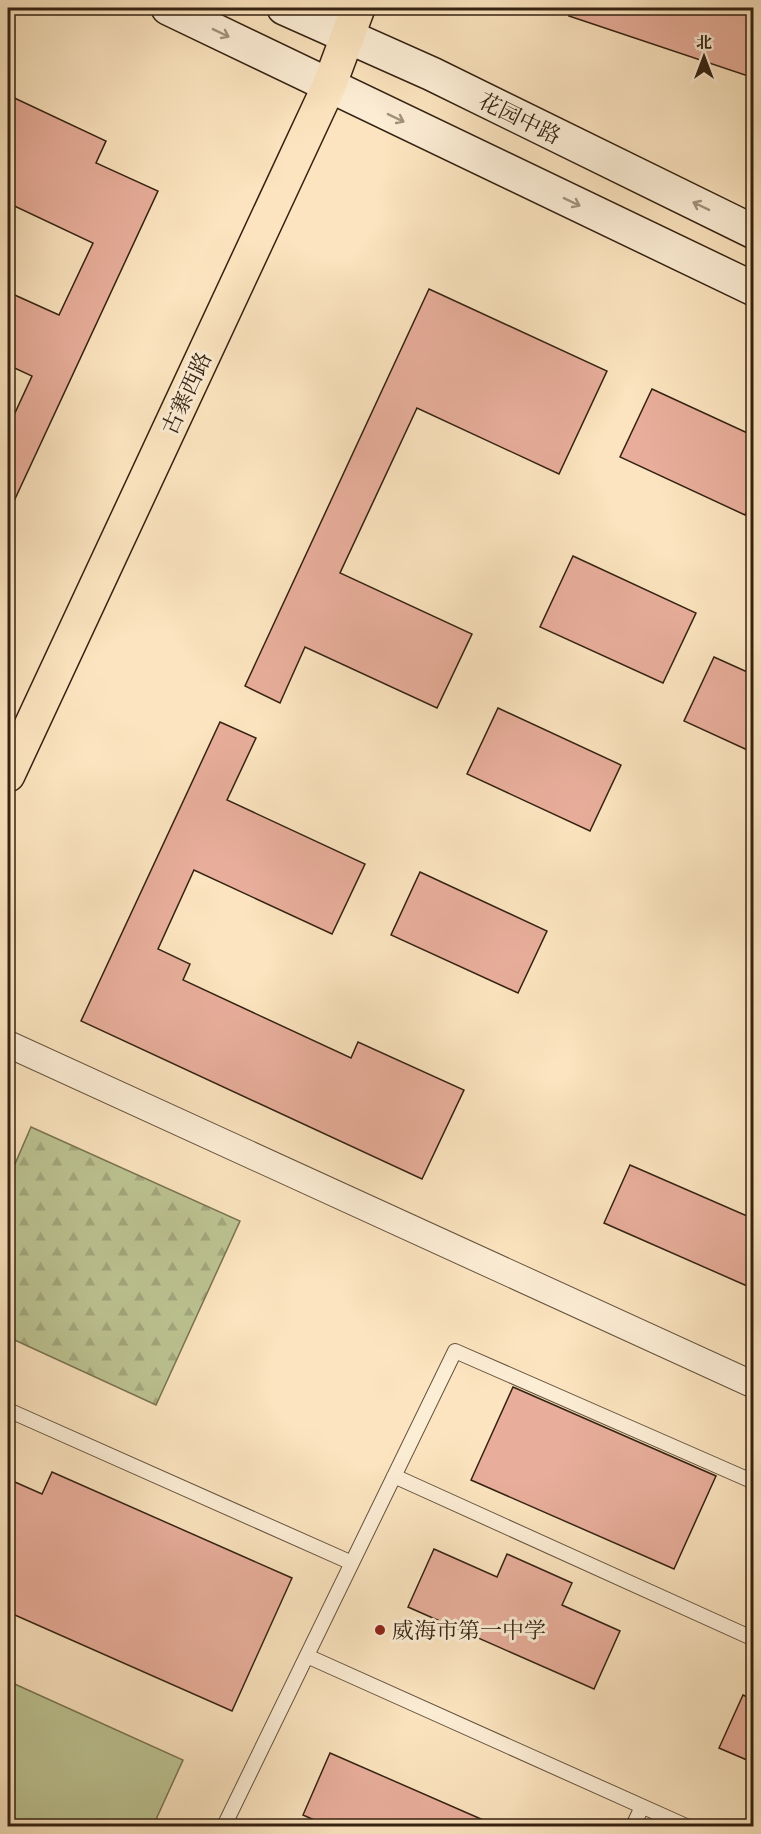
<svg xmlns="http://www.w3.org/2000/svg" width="761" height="1834" font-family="'IM FELL English','Noto Serif SC',serif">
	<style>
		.forest { fill: url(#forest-firs); stroke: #797352; stroke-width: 1.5 }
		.park { fill: #bdc493; stroke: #797352; stroke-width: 1.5 }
		.building { fill: #e8ae9b; stroke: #352212; stroke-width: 1.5 }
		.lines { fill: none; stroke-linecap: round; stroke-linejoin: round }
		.lane-casing { stroke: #66523d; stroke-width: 16 }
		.street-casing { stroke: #66523d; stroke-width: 28 }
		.secondary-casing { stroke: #352212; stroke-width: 36 }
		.primary-casing { stroke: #352212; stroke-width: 36 }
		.lane { stroke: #fcedd5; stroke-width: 14 }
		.street { stroke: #fcedd5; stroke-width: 26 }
		.secondary { stroke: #fcedd5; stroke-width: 33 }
		.primary { stroke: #fbe4bf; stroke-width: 33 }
		.oneway { stroke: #a2927d }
		.poi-dot { fill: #8f2418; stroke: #fcedd5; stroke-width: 2 }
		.labels { text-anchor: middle; stroke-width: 6; stroke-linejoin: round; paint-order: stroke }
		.street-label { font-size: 22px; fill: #352212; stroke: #fcedd5 }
		.poi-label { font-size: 22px; fill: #352212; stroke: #fcedd5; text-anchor: start }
	</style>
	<defs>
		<pattern id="forest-firs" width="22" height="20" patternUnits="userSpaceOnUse" patternTransform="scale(1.5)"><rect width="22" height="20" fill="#bdc493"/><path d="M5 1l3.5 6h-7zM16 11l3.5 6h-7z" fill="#a3a87e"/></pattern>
	</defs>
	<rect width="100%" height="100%" fill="#fbe4bf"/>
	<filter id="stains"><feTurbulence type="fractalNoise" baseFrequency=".00333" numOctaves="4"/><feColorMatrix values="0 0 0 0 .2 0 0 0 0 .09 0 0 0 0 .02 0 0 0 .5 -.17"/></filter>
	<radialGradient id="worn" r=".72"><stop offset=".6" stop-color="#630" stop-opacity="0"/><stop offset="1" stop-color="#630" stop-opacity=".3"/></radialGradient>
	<path class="forest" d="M 31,1127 L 240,1221 L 156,1405 L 8,1337 L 8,1180 Z"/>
	<path class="park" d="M 8,1681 L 183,1760 L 153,1826 L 8,1826 Z"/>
	<path class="building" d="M 572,8 L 739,8 L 754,12 L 754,78 L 569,16 Z
		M 8,95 L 106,141 L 96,163 L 158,191 L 8,514 L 8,428 L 32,376 L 8,365 L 8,292 L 59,315 L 93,243 L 8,203 Z
		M 429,289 L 607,371 L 559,474 L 417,408 L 340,573 L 472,634 L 437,708 L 305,647 L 280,703 L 245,686 Z
		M 652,389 L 754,436 L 754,497 L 745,515 L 620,457 Z
		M 573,556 L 696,613 L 663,683 L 540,627 Z
		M 714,657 L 754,675 L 754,753 L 684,721 Z
		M 498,708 L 621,765 L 590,831 L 467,774 Z
		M 220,722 L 256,738 L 227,800 L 365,864 L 332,934 L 194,870 L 158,949 L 190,964 L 183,980 L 351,1058 L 358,1042 L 464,1090 L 422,1179 L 81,1021 Z
		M 420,872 L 547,931 L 518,993 L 391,935 Z
		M 630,1165 L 754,1219 L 754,1289 L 604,1223 Z
		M 513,1387 L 716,1476 L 674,1569 L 471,1480 Z
		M 52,1472 L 292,1578 L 232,1711 L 8,1612 L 8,1479 L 42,1494 Z
		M 434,1549 L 497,1577 L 507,1554 L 572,1583 L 562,1605 L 620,1631 L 594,1689 L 408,1607 Z
		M 743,1695 L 754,1700 L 754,1763 L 719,1748 Z
		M 330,1753 L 497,1826 L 317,1826 L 319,1822 L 303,1815 Z"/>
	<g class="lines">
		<defs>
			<path id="lane" d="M 8,1410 L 352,1563
				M 394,1476 L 754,1639
				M 307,1656 L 686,1826
				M 224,1826 L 455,1351 L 754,1482
				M 633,1826 L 642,1807"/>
			<path id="street" d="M 8,1044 L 754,1385"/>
			<path id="secondary" d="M 168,8 L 754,289
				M 284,8 L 432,74 L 754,232"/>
			<path id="primary" d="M 8,775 L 329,86 L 358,8"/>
		</defs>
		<use href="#lane" class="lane-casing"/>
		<use href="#street" class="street-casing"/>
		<use href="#secondary" class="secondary-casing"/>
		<use href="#primary" class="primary-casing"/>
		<use href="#lane" class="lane"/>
		<use href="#street" class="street"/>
		<use href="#secondary" class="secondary"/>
		<use href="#primary" class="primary"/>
	</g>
	<defs><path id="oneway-shaft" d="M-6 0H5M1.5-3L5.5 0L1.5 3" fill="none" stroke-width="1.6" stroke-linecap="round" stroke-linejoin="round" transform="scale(1.5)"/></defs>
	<g class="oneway">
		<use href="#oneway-shaft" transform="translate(221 33) rotate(26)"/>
		<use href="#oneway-shaft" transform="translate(396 118) rotate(26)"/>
		<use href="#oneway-shaft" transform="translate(572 202) rotate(26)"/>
		<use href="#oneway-shaft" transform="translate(701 206) rotate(-154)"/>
	</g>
	<circle class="poi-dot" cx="380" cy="1630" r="6"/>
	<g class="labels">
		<g class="street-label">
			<text transform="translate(520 118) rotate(26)" y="8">花园中路</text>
			<text transform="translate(186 393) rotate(-65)" y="8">古寨西路</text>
		</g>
		<g class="poi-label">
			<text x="392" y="1638">威海市第一中学</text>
		</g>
	</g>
	<rect width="761" height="1834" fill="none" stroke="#fbe4bf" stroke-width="30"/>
	<rect x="9" y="9" width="743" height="1816" fill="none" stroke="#352212" stroke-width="3"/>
	<rect x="15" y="15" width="731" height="1804" fill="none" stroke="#352212" stroke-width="1.5"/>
	<g transform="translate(704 57)" stroke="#fcedd5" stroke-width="4.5" paint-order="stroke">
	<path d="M0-4.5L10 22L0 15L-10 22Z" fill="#352212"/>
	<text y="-9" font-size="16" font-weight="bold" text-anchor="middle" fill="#352212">北</text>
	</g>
	<rect width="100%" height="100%" filter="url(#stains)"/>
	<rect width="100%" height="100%" fill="url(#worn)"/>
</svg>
